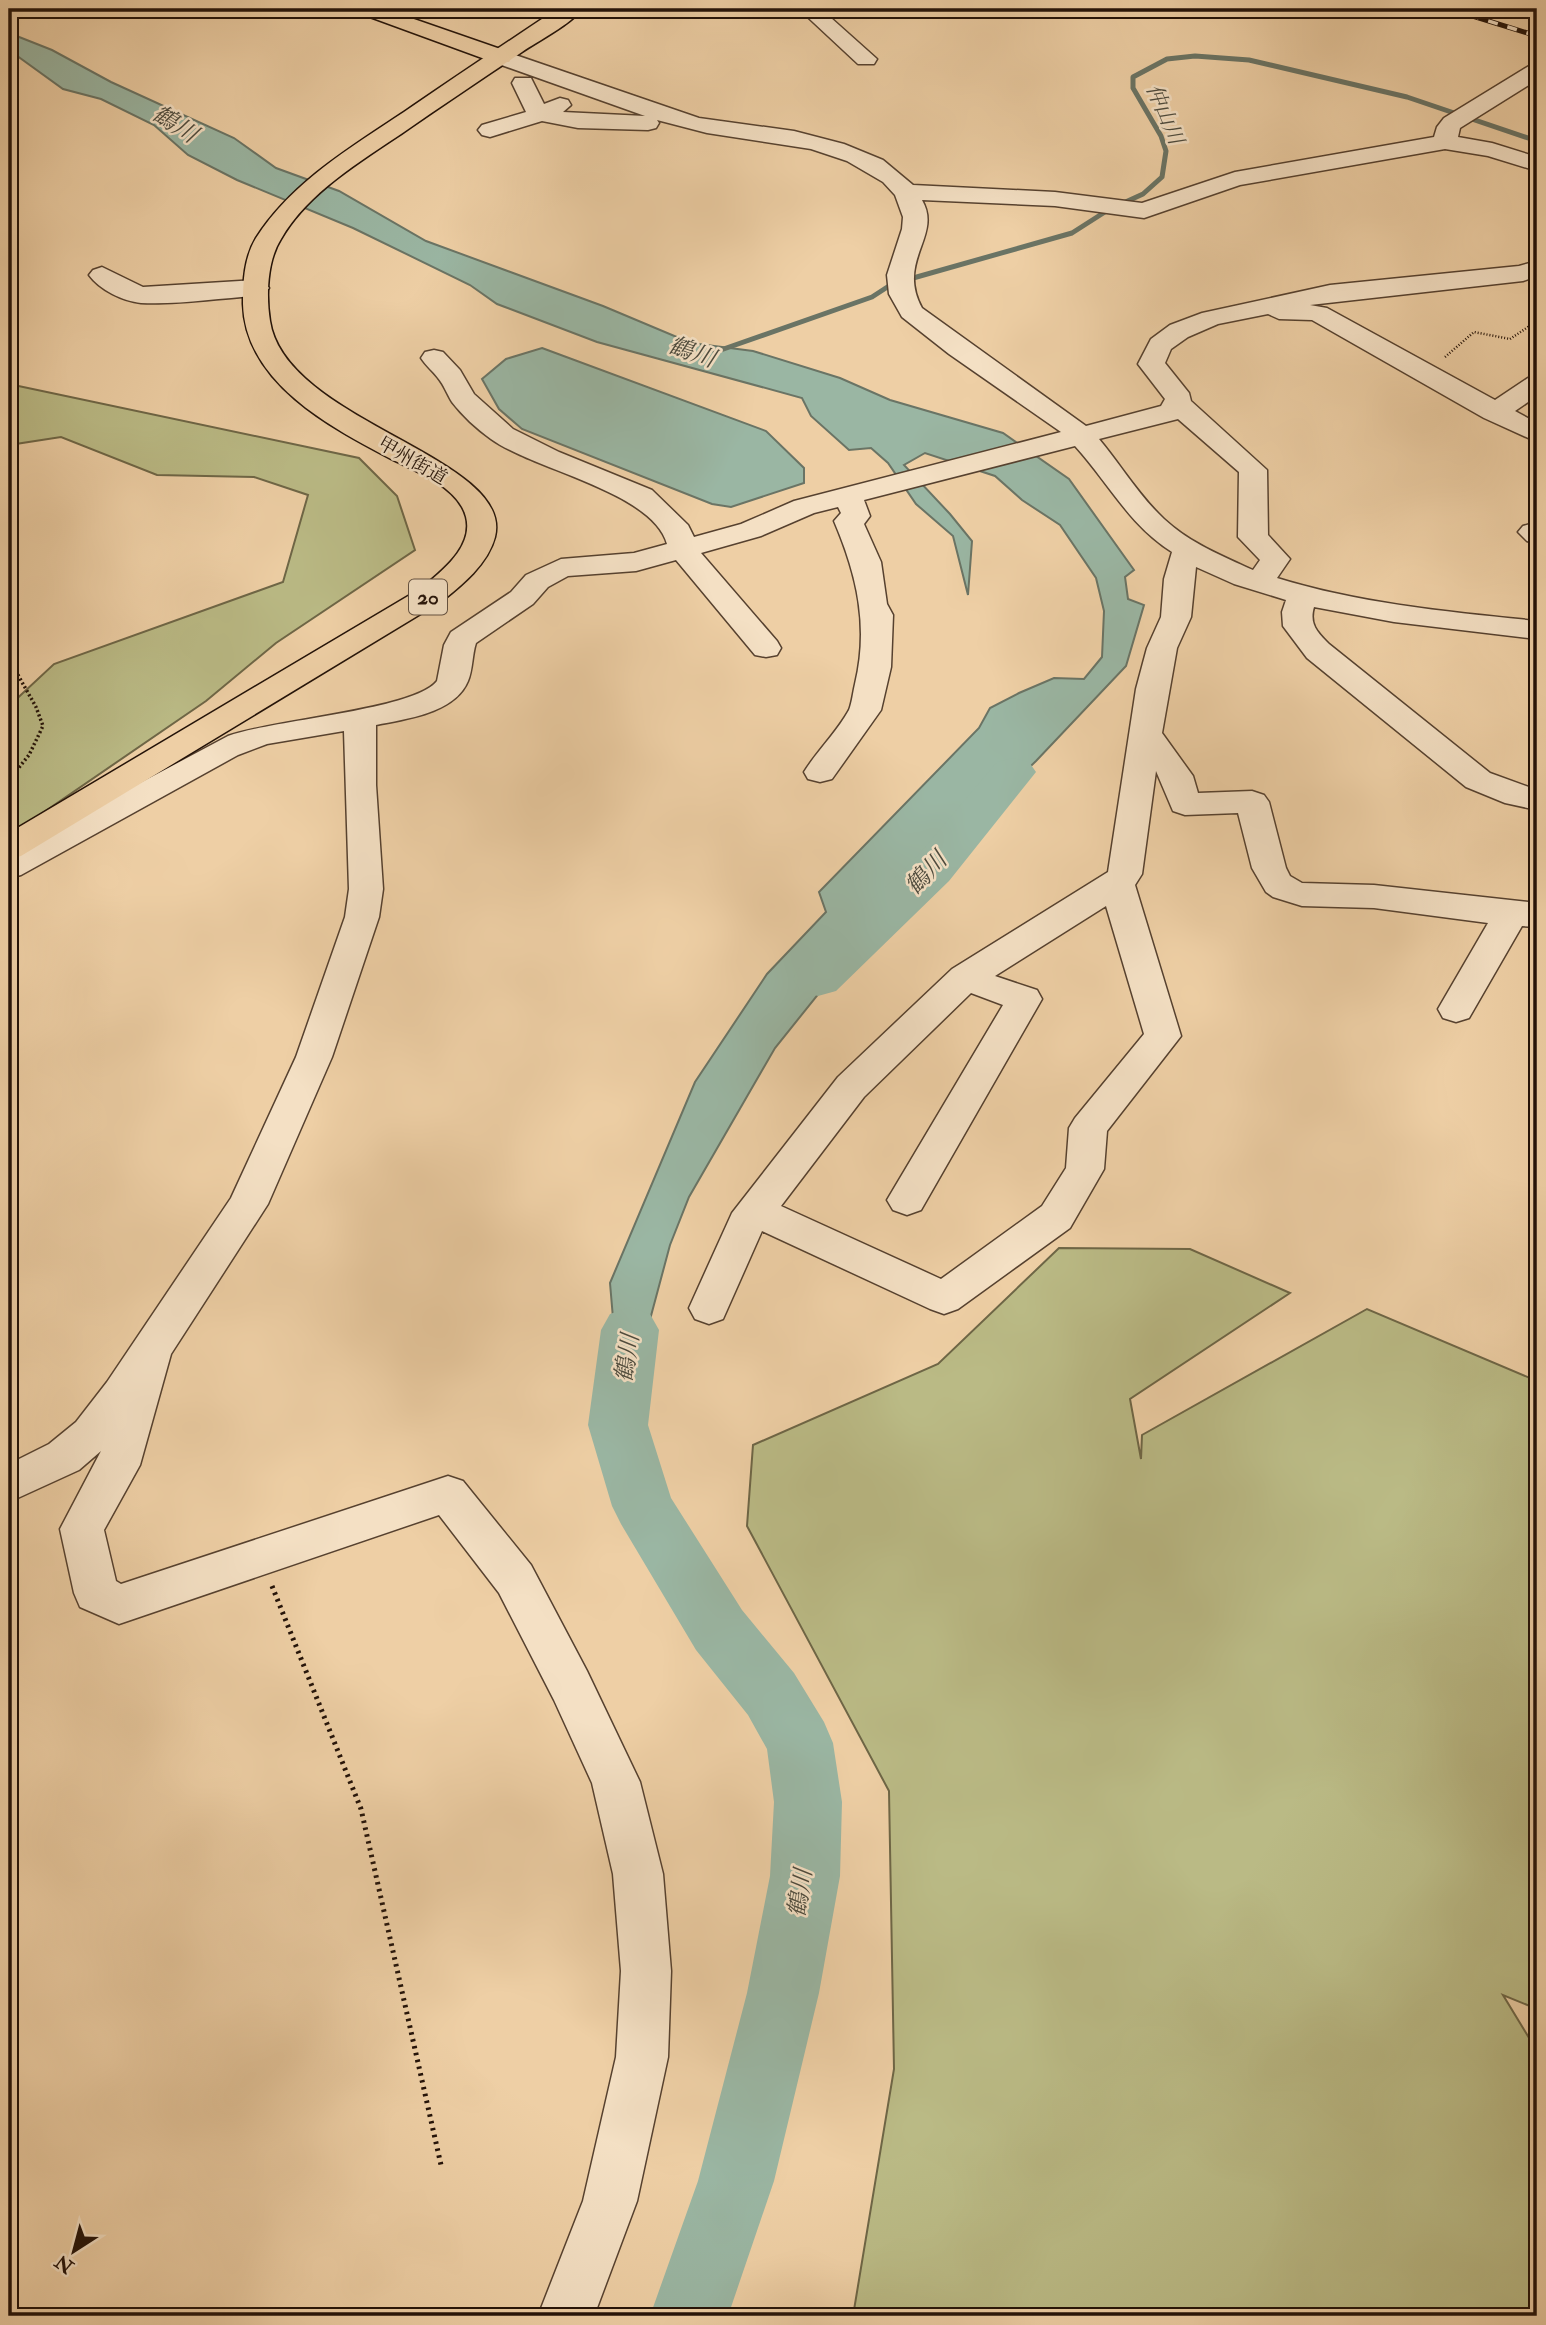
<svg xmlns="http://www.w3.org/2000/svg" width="1546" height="2325" font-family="'IM FELL Double Pica','Noto Serif JP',serif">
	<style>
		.green { fill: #baba85; stroke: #6e6646; stroke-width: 2 }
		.water { fill: #9ab6a3; stroke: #6a7465; stroke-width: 2 }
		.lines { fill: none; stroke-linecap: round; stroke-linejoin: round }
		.stream { stroke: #6a7465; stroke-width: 5 }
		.river { fill: #9ab6a3; fill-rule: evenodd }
		.minor-casing { stroke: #56412f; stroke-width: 3 }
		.major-casing { stroke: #231208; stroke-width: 3 }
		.highway-casing { stroke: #231208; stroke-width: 3 }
		.path-far2 { stroke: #231208; stroke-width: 2.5; stroke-dasharray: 1 2; stroke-linecap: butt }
		.path-far1 { stroke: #231208; stroke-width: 3.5; stroke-dasharray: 2 2.5; stroke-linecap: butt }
		.path { stroke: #231208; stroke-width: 5; stroke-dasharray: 2.5 4.5; stroke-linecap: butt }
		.minor { fill: #f4e0c4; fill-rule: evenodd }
		.major { fill: #eecfa5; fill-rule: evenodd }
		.highway { fill: #eecfa5; fill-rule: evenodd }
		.rail-casing { stroke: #231208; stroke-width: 5 }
		.rail { stroke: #f4e0c4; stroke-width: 3.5; stroke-dasharray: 10; stroke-linecap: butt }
		.labels { text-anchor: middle; stroke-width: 5; stroke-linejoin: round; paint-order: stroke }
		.far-street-label { font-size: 19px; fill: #231208; stroke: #f4e0c4 }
		.far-water-label { font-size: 21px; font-style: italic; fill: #4d4b3e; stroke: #f4e0c4 }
		.shield { fill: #f4e0c4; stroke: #625040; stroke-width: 2 }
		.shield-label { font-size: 21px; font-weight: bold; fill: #231208 }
		.water-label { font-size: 24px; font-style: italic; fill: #4d4b3e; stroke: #f4e0c4 }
	</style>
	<rect width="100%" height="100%" fill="#eecfa5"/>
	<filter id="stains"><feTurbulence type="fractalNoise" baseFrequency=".00286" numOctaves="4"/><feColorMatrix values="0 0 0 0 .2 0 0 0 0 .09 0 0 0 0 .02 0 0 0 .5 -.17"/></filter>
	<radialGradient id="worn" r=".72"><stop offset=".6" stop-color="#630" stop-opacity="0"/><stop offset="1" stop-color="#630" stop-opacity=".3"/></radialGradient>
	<path class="green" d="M 9,384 L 359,458 L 397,496 L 415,550 L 276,643 L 206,701 L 9,836 L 9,706 L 54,664 L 283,582 L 308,495 L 254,477 L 157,475 L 61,437 L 9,445 Z
		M 1059,1248 L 1190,1249 L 1290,1293 L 1130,1399 L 1141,1459 L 1142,1435 L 1367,1309 L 1537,1381 L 1537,2009 L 1503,1995 L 1537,2051 L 1537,2316 L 853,2316 L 894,2069 L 889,1791 L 747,1526 L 753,1445 L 938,1364 Z"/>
	<path class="water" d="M 9,33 L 52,50 L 111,82 L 234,138 L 276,168 L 339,191 L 426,241 L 603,306 L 691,343 L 753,351 L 840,378 L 890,400 L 1003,433 L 1069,479 L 1134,570 L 1125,577 L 1128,599 L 1144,605 L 1126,666 L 1036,761 L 901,891 L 775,1048 L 689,1197 L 670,1245 L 622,1424 L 610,1283 L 695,1082 L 767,974 L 826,912 L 819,892 L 979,728 L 990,708 L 1019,693 L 1054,678 L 1084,679 L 1102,657 L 1104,611 L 1096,578 L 1060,525 L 1022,500 L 995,476 L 925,453 L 904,465 L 950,514 L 972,541 L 968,595 L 953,536 L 916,504 L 888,463 L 871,448 L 849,450 L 811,416 L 802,398 L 597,342 L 497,304 L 470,285 L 353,228 L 237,180 L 188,155 L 154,125 L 101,99 L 63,89 L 9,50 Z
		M 542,348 L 766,431 L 804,468 L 804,483 L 731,507 L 712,504 L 522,429 L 499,409 L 482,379 L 506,359 Z"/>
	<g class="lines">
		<path class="stream" d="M 715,352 L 872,297 L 892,284 L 1072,233 L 1108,210 L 1143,194 L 1162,177 L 1166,151 L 1161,136 L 1133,88 L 1133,77 L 1167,59 L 1195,56 L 1249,60 L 1407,97 L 1537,141"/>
		<path class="river" d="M 1013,758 L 1029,762 L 1036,772 L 949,881 L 836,991 L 818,996 L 800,991 L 793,979 L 800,967 L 915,859 L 997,762 Z
			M 630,1307 L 650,1314 L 659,1330 L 648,1425 L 671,1498 L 742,1610 L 794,1673 L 824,1722 L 833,1743 L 842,1802 L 840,1876 L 819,1993 L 774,2181 L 728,2316 L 650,2316 L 698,2181 L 747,1993 L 770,1876 L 774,1802 L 767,1749 L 748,1715 L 696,1650 L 621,1524 L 612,1506 L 588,1425 L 601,1330 L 610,1314 Z"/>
		<defs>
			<path id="minor" d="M 799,9 L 821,9 L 877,59 L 874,64 L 858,64 Z
				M 501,50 L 699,118 L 794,131 L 844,144 L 883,160 L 913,185 L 1055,192 L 1142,203 L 1235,172 L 1434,137 L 1437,127 L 1444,118 L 1529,66 L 1537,64 L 1537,80 L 1460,128 L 1458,137 L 1492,143 L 1537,157 L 1537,171 L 1488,156 L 1445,149 L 1240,185 L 1144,218 L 1055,206 L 922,200 C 943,236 896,260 922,308 L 1086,426 L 1161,406 L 1165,399 L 1138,364 L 1151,339 L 1170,325 L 1202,313 L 1330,285 L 1519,266 L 1537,261 L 1537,276 L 1523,281 L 1310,305 L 1327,308 L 1495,400 L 1528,378 L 1537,376 L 1537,396 L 1515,411 L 1537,423 L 1537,442 L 1484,418 L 1312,320 L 1279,319 L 1268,314 L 1218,324 L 1188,337 L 1171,349 L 1165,363 L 1189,393 L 1191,401 L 1267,470 L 1268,535 L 1290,559 L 1277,578 C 1361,604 1450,612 1537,621 L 1537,639 L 1394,622 L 1314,607 C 1309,624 1317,632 1329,644 L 1490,773 L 1537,790 L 1537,810 L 1505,803 L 1466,787 L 1307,658 L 1283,626 L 1282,612 L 1286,600 L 1234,584 L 1196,567 L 1191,617 L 1177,648 L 1162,733 L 1193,776 L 1198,793 L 1252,791 L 1264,795 L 1269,802 L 1286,868 L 1290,876 L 1302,883 L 1374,885 L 1537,903 L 1537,927 L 1522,926 L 1469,1018 L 1456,1022 L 1443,1018 L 1438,1009 L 1488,923 L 1374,908 L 1302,906 L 1273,897 L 1266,892 L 1252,868 L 1238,813 L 1185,815 L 1173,811 L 1156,771 L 1142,874 L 1135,885 L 1181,1036 L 1107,1131 L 1104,1169 L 1070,1228 L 958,1309 L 944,1314 L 930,1309 L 762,1231 L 723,1319 L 709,1324 L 695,1319 L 689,1308 L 732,1213 L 838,1077 L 952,969 L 1108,872 L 1136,689 L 1147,648 L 1161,617 L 1164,579 L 1172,552 C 1129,525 1108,482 1075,446 L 864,500 L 870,516 L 864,524 L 881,562 L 887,604 L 893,615 L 891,667 L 881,710 L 832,779 L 820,782 L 808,779 L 804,772 C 817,751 837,732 849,710 C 852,703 853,692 855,684 C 869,626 857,575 834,521 L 841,513 L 838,507 L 814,513 L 761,536 L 701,553 L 777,641 L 781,648 L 777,655 L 766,657 L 755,655 L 676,560 L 636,571 L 568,576 L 548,587 L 533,604 L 476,643 C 472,655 473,669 468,681 C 455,713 406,719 376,725 L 376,785 L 383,889 L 379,917 L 332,1057 L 268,1204 L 171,1354 L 140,1465 L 104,1530 L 116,1581 L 121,1584 L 448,1476 L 463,1481 L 531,1565 L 587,1671 L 640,1782 L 663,1874 L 671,1971 L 668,2057 L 637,2201 L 594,2316 L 538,2316 L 583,2201 L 616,2057 L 621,1971 L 613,1874 L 592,1783 L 554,1700 L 499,1593 L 439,1515 L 119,1624 L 80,1607 L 74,1593 L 60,1529 L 101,1451 L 79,1470 L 9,1502 L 9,1464 L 49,1444 L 76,1422 L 107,1382 L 231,1198 L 296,1057 L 345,917 L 349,889 L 344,731 L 267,744 L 238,755 L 21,875 L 9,878 L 9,853 L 228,736 C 271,720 415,710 437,681 L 444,645 L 451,632 L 511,592 L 526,575 L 561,559 L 634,553 L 667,544 C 653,492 534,470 491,439 C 477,429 462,415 452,402 C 447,394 444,385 438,378 C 433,371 426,366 421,358 L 425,352 L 434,350 L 443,352 L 460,370 L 474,394 L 513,429 L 559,452 L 652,490 L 688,525 L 694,537 L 741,524 L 794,501 L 1061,432 L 949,354 L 902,317 L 889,294 L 887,275 L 902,229 L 903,217 L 895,195 L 883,182 L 847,161 L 811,149 L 707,133 L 657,120 L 659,123 L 656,128 L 648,130 L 578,128 L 542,121 L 490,137 L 482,135 L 478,130 L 482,125 L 526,112 L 512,83 L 515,78 L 531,78 L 544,104 L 560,98 L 568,100 L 571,105 L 563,112 L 645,116 L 493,62 L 490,57 L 493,52 ZM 1178,419 L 1239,472 L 1238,537 L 1260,560 L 1253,570 C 1222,556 1190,543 1164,519 C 1139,496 1121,465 1099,439 ZM 1106,906 L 1144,1034 L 1075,1118 L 1069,1128 L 1066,1168 L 1042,1206 L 941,1279 L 781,1206 L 864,1097 L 971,993 L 1003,1005 L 887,1200 L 893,1210 L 907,1215 L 921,1210 L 1042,999 L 1037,990 L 995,976 Z
				M 102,267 L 143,287 L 256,280 L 265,283 L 269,288 L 265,293 L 256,296 C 219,298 178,305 141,303 C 123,301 100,290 89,275 L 93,270 Z
				M 1537,522 L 1537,544 L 1527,541 L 1518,532 L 1523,526 Z"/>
			<path id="major" d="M 355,9 L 385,9 L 509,52 L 512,57 L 509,62 L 493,62 L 359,13 Z"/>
			<path id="highway" d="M 557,9 L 582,9 C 571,24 538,41 522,52 C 482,79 443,105 404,132 C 361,161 307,193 281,239 C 267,261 266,296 270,321 C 285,422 515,457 495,537 C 488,564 462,585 442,601 L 21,856 L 9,859 L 9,833 L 420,589 C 444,570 481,541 462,507 C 449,484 416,471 393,460 C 332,428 245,383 243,304 C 243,282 244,258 256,238 C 291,183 351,147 404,112 C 455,77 506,43 557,9 Z"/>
		</defs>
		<use href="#minor" class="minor-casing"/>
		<use href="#major" class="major-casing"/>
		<use href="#highway" class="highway-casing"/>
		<path class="path-far2" d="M 1445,357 L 1474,332 L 1510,339 L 1537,321"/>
		<path class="path-far1" d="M 9,659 L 36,707 L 43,726 L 29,755 L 9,780"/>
		<path class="path" d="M 272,1586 L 361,1809 L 441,2165"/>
		<use href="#minor" class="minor"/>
		<use href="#major" class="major"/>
		<use href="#highway" class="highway"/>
		<defs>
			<path id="rail" d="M 1450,9 L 1537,36"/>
		</defs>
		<use href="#rail" class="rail-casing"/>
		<use href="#rail" class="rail"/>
	</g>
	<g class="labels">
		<g class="far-street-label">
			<text transform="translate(413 460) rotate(30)" y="7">甲州街道</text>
		</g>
		<g class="far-water-label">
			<text transform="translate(1165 114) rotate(67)" y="7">仲山川</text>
		</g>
		<rect class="shield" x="409" y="579.5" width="38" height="35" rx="5"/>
		<g class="shield-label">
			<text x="428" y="604">20</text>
		</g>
		<g class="water-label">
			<text transform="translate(175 124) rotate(32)" y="8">鶴川</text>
			<text transform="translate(692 352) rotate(19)" y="8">鶴川</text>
			<text transform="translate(926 873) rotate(-47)" y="8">鶴川</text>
			<text transform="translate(627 1358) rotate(-82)" y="8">鶴川</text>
			<text transform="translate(800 1893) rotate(-82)" y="8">鶴川</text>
		</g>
	</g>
	<rect width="1546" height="2325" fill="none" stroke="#eecfa5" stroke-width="35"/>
	<rect x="10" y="10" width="1525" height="2304" fill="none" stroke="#231208" stroke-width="3.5"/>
	<rect x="18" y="18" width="1511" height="2290" fill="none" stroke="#231208" stroke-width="2"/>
	<g transform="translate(74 2251) rotate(216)" stroke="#f4e0c4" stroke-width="5" paint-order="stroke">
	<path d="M0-5L12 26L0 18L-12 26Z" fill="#231208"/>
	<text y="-10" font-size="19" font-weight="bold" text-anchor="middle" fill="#231208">N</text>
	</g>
	<rect width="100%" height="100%" filter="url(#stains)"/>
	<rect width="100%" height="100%" fill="url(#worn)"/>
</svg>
